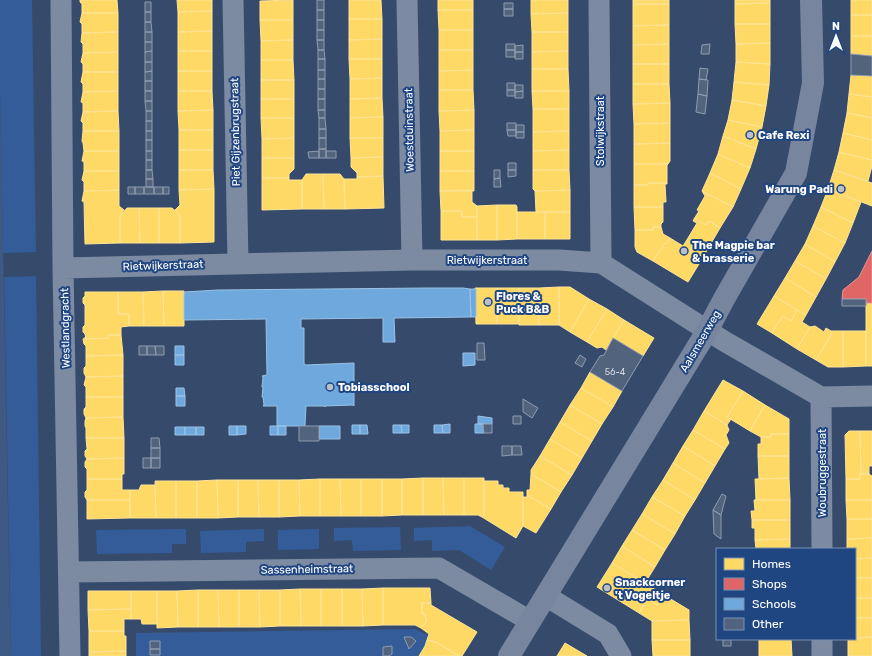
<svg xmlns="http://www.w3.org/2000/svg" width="872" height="656" font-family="Rubik,sans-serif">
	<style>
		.green { fill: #345c99 }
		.water { fill: #3e5a84 }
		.homes { fill: #ffd966; stroke: #ffe494 }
		.shops { fill: #e06666; stroke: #e99494 }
		.schools { fill: #6fa8dc; stroke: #9ac2e6 }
		.building { fill: #52637d; stroke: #8f9cb0 }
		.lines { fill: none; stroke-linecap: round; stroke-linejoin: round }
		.street { stroke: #7c8ba2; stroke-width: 21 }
		.secondary { stroke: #77869e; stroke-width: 22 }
		.poi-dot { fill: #b9c0cc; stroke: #204682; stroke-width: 1.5 }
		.labels { text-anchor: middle; stroke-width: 4; stroke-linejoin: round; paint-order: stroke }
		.number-label { font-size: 9px; fill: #d4d8de }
		.street-label { font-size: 11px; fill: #fff; stroke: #204682 }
		.poi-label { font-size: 11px; font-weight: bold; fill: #fff; stroke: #204682; text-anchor: start }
	</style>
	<rect width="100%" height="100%" fill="#364b6c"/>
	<path class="green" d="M 0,0 L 32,0 L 36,252 L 3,253 L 0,92 Z
		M 36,276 L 41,656 L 11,656 L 4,277 Z
		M 470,526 L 505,547 L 491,570 L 459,550 L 432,551 L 432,540 L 414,541 L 414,528 Z
		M 400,527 L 401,550 L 353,551 L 352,540 L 334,541 L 334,528 Z
		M 186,529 L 186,544 L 172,544 L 172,553 L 97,554 L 96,530 Z
		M 264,529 L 264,541 L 246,542 L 246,552 L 201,553 L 200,531 Z
		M 319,529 L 319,549 L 278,550 L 278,530 Z
		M 415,629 L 430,636 L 419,656 L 136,656 L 136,633 Z"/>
	<path class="water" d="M 0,92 L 10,616 L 11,656 L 0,656 Z"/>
	<path class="homes" d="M 80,0 L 117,0 L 118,13 L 82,13 L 82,4 L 80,2 Z
		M 177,0 L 212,0 L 212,11 L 178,12 Z
		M 293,0 L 293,20 L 260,20 L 260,1 Z
		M 349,0 L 381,0 L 382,19 L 349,19 Z
		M 438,0 L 473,0 L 473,10 L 438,10 Z
		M 531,0 L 568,0 L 568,13 L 531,14 Z
		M 633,0 L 669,0 L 669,4 L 633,4 Z
		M 735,0 L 770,0 L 770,3 L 735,4 Z
		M 851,0 L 872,0 L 872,15 L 851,15 Z
		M 770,3 L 770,24 L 735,24 L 735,4 Z
		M 633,4 L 669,4 L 669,25 L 633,26 Z
		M 438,10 L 473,10 L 473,30 L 439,30 Z
		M 212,11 L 212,31 L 178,32 L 178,12 Z
		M 82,13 L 118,13 L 118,32 L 82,33 L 82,24 L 80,22 Z
		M 568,13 L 568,32 L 532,32 L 531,14 Z
		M 851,15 L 872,15 L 872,36 L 851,36 Z
		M 349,19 L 382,19 L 382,39 L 349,40 Z
		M 260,20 L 293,20 L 293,40 L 261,41 Z
		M 735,24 L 770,24 L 770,43 L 736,44 Z
		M 669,25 L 669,44 L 633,45 L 633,26 Z
		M 439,30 L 473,30 L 473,50 L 439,50 Z
		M 212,31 L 212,51 L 178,51 L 178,32 Z
		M 118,32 L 118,52 L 83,53 L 83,44 L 81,42 L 82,33 Z
		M 532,32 L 568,32 L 568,51 L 532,52 Z
		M 851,36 L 872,36 L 872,56 L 851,54 Z
		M 382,39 L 382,59 L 349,59 L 349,40 Z
		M 293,40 L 293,60 L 261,60 L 261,41 Z
		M 770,43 L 770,64 L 736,62 L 736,44 Z
		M 669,44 L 669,64 L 633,64 L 633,45 Z
		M 439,50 L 473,50 L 473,70 L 439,71 Z
		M 178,51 L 212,51 L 212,71 L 178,71 Z
		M 568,51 L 568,69 L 532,69 L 532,52 Z
		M 118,52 L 118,72 L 83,72 L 83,64 L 81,62 L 83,53 Z
		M 349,59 L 382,59 L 382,78 L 350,79 Z
		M 261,60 L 293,60 L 294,80 L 261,80 Z
		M 736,62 L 770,64 L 769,85 L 734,82 Z
		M 633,64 L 669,64 L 669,84 L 633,84 Z
		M 532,69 L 568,69 L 569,91 L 532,91 Z
		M 473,70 L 473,90 L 439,90 L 439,71 Z
		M 178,71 L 212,71 L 212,91 L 178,91 Z
		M 83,72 L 118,72 L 118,91 L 83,92 L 83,84 L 81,82 Z
		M 851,75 L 872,76 L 872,97 L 849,94 Z
		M 382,78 L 382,98 L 350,99 L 350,79 Z
		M 261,80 L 294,80 L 294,99 L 261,99 Z
		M 734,82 L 769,85 L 766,106 L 732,100 Z
		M 633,84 L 669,84 L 670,103 L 633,104 Z
		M 439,90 L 473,90 L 474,110 L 439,111 Z
		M 118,91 L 118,111 L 83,112 L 83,103 L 81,102 L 83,92 Z
		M 178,91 L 212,91 L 213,110 L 178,111 Z
		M 532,91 L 569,91 L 569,109 L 533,109 Z
		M 849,94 L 872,97 L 872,118 L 847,113 Z
		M 382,98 L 383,117 L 350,118 L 350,99 Z
		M 261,99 L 294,99 L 294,118 L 261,118 Z
		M 732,100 L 766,106 L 762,127 L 728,120 Z
		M 670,103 L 670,123 L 634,124 L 633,104 Z
		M 533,109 L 569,109 L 569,131 L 533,132 Z
		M 213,110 L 213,130 L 179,130 L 178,111 Z
		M 474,110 L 474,130 L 440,131 L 439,111 Z
		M 118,111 L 119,131 L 83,131 L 83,123 L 81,121 L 83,112 Z
		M 847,113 L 872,118 L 872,140 L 843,133 Z
		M 383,117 L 383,138 L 350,138 L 350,118 Z
		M 261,118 L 294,118 L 294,138 L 262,139 Z
		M 728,120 L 762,127 L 756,149 L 723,136 Z
		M 670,123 L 670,143 L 634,144 L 634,124 Z
		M 179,130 L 213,130 L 213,150 L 179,150 Z
		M 474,130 L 474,151 L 440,151 L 440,131 Z
		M 83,131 L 119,131 L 119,151 L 84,151 L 83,143 L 82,141 Z
		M 569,131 L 569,150 L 533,151 L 533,132 Z
		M 843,133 L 872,140 L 872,160 L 839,152 Z
		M 723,136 L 756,149 L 750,168 L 718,154 Z
		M 294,138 L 294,158 L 262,158 L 262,139 Z
		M 350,138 L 383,138 L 383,157 L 351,158 Z
		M 670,143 L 670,161 L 668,164 L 634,164 L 634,144 Z
		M 179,150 L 213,150 L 213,170 L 179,170 Z
		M 569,150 L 569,170 L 533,170 L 533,151 Z
		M 84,151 L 119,151 L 119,171 L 84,171 L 84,162 L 82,161 Z
		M 440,151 L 474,151 L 474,171 L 440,171 Z
		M 839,152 L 872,160 L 872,166 L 868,181 L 834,170 Z
		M 718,154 L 750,168 L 741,189 L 710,173 Z
		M 383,157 L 383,176 L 357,177 L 357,173 L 351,167 L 351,158 Z
		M 262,158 L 294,158 L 294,169 L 289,174 L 289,178 L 262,178 Z
		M 634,164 L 668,164 L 667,165 L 667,183 L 648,183 L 648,185 L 634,185 Z
		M 179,170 L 213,170 L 214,189 L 179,190 Z
		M 533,170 L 569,170 L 570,190 L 535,191 L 533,189 Z
		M 834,170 L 872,183 L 872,206 L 828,189 Z
		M 84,171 L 119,171 L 119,190 L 84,191 L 84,182 L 82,180 Z
		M 440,171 L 474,171 L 474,191 L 440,191 Z
		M 710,173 L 741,189 L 733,207 L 702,191 Z
		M 306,174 L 323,174 L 324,209 L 302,209 L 302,180 Z
		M 323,174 L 340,174 L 344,179 L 345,209 L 324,209 Z
		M 383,176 L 384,208 L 345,209 L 344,179 L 357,179 L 357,177 Z
		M 262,178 L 289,178 L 289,180 L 302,180 L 302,209 L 262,210 Z
		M 648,183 L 667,183 L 667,184 L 665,184 L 666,202 L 663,202 L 663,207 L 634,207 L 634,185 L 648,185 Z
		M 214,189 L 214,242 L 180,243 L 180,215 L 175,210 L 180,205 L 179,190 Z
		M 828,189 L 861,202 L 853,223 L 821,207 Z
		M 119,190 L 119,206 L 124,210 L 120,216 L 120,243 L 85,244 L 84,202 L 82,201 L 84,191 Z
		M 472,190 L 472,202 L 477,206 L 477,217 L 462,217 L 462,211 L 441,211 L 440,191 Z
		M 570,190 L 570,212 L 536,212 L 535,191 Z
		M 702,191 L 733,207 L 720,228 L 709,221 L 706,225 L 696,219 L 694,219 L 699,211 L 697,210 L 705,196 Z
		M 497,205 L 497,240 L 477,240 L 477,206 Z
		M 497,205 L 516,205 L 517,207 L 517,239 L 497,240 Z
		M 634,207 L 663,207 L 663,222 L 661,224 L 661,227 L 653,227 L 653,230 L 635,230 Z
		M 821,207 L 853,223 L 845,243 L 813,226 Z
		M 127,208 L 139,208 L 140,243 L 120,243 L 120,216 Z
		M 139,208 L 159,208 L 159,243 L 140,243 Z
		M 159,208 L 172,208 L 180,215 L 180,243 L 159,243 Z
		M 441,211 L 462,211 L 462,217 L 477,217 L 477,240 L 441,240 Z
		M 517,212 L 545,212 L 545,239 L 517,239 Z
		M 545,212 L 570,212 L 570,239 L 545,239 Z
		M 694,219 L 696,219 L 706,225 L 709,221 L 720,228 L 702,259 L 690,251 L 695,241 L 688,238 L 697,223 L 693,221 Z
		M 813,226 L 845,243 L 835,262 L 805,244 Z
		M 653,227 L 661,227 L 663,234 L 670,238 L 667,244 L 665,243 L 653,261 L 637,252 L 635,247 L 635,230 L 653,230 Z
		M 670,238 L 683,246 L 688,238 L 695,241 L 690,251 L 702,259 L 688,282 L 653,261 L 665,243 L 667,244 Z
		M 805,244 L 835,262 L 826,279 L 795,261 Z
		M 795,261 L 826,279 L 816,297 L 785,278 Z
		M 785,278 L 816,297 L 806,315 L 774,296 Z
		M 559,287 L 570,287 L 589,299 L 570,332 L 559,325 Z
		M 559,287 L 559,325 L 539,325 L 539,288 Z
		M 475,288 L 497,288 L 497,324 L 476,324 Z
		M 497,288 L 519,288 L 519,324 L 497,324 Z
		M 519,288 L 539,288 L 539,325 L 519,325 Z
		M 163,291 L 164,326 L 144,326 L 143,292 Z
		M 163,291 L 184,291 L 184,326 L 164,326 Z
		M 85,292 L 118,292 L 118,314 L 129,314 L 129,326 L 121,327 L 121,335 L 108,335 L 109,338 L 86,339 L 85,334 L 83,332 L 83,327 L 85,325 L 85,305 L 83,303 L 83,298 L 85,296 Z
		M 118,292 L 143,292 L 144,326 L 129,326 L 129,314 L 118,314 Z
		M 774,296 L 797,310 L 791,321 L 783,316 L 772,333 L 757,324 Z
		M 589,299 L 607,309 L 587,342 L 570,332 Z
		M 866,303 L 872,303 L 872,366 L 866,366 Z
		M 607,309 L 624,320 L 606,350 L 602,347 L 597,348 L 587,342 Z
		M 797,310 L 806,315 L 802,322 L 810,327 L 797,349 L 772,333 L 783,316 L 791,321 Z
		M 624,320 L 654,338 L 643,356 L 613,338 Z
		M 815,326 L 824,332 L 826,328 L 831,331 L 831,335 L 816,360 L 797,349 L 810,327 Z
		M 831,331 L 843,331 L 843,367 L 828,367 L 816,360 L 831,335 Z
		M 843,331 L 866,331 L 866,366 L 843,367 Z
		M 108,335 L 121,335 L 123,355 L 86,356 L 86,346 L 84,344 L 83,339 L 86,337 L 86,339 L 109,338 Z
		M 123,355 L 123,376 L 86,377 L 84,373 L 84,368 L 86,366 L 86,356 Z
		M 590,372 L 622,391 L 613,407 L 581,388 Z
		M 123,376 L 123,397 L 86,397 L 86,387 L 84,385 L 86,377 Z
		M 723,380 L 743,391 L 727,417 L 731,419 L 727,425 L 704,411 Z
		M 581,388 L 613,407 L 602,424 L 570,405 Z
		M 743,391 L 765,405 L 750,431 L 727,417 Z
		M 86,397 L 123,397 L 123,417 L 86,418 L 84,414 L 84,409 L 86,407 Z
		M 570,405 L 602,424 L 592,441 L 560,422 Z
		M 765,405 L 789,419 L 789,434 L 771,434 L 771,437 L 761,437 L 750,431 Z
		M 704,411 L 727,425 L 729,430 L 726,435 L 729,443 L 725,449 L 693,430 Z
		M 123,417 L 124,438 L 86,438 L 86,428 L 85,426 L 85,421 L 86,418 Z
		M 560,422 L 592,441 L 582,458 L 550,439 Z
		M 693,430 L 725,449 L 715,466 L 683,446 Z
		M 849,431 L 860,431 L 861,474 L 860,474 L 860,479 L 846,479 L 845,435 Z
		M 860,431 L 872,431 L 872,466 L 869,466 L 869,474 L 861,474 Z
		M 771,434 L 789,434 L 789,456 L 758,456 L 758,444 L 761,444 L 761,437 L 771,437 Z
		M 86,438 L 124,438 L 124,458 L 87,459 L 85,456 L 85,451 L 87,449 Z
		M 550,439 L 582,458 L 572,475 L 540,456 Z
		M 683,446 L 715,466 L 705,483 L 673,463 Z
		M 540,456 L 572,475 L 561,492 L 531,474 L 531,470 Z
		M 758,456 L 789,456 L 789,478 L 759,479 Z
		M 124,458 L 124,474 L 122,474 L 122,479 L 87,479 L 87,469 L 85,467 L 85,462 L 87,459 Z
		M 673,463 L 705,483 L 695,500 L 663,480 Z
		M 531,474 L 561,492 L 551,509 L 527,495 L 527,490 L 530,490 Z
		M 860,474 L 869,474 L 872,476 L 872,500 L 846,500 L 846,479 L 860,479 Z
		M 423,478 L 423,515 L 402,515 L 402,479 Z
		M 423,478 L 443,478 L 444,515 L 423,515 Z
		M 443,478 L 464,478 L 464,515 L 444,515 Z
		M 464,478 L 484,478 L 484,515 L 482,517 L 478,515 L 464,515 Z
		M 789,478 L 790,500 L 756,500 L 755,479 Z
		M 87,479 L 122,479 L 122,490 L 130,490 L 130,500 L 87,500 L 85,497 L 85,492 L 87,490 Z
		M 320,479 L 320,516 L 300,516 L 299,480 Z
		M 320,479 L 340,479 L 341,516 L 320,516 Z
		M 340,479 L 361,479 L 361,516 L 341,516 Z
		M 361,479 L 382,479 L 382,516 L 361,516 Z
		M 382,479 L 402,479 L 402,515 L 382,516 Z
		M 217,480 L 218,518 L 197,518 L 197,481 Z
		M 217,480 L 238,480 L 238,517 L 218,518 Z
		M 238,480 L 258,480 L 259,517 L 238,517 Z
		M 258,480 L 279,480 L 279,517 L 259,517 Z
		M 279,480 L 299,480 L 300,516 L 279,517 Z
		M 663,480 L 695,500 L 685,516 L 652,497 Z
		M 155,481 L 176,481 L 176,518 L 156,518 Z
		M 176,481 L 197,481 L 197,518 L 176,518 Z
		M 484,481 L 498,481 L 498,485 L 503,485 L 503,488 L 509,488 L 509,492 L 523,492 L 523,526 L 516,538 L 482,517 L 484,515 Z
		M 141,485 L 155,485 L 156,518 L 130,518 L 130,490 L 139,490 Z
		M 527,495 L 551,509 L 536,533 L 523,526 L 523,497 L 527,497 Z
		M 652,497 L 685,516 L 675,534 L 642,514 Z
		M 87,500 L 130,500 L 130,518 L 87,519 Z
		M 754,500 L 790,500 L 790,520 L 752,520 L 751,511 L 755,511 Z
		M 846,500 L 872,500 L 872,519 L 847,519 Z
		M 642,514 L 675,534 L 665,550 L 632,530 Z
		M 847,519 L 872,519 L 872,538 L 847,539 Z
		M 752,520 L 790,520 L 790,539 L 755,540 L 755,528 L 752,528 Z
		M 632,530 L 665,550 L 655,567 L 622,546 Z
		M 872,538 L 872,558 L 855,559 L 855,549 L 847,549 L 847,539 Z
		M 790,539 L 790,549 L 756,549 L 755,540 Z
		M 622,546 L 655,567 L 645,583 L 612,563 Z
		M 872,558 L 872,578 L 855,578 L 855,559 Z
		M 612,563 L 664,595 L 657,605 L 647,599 L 639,613 L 597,587 Z
		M 855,578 L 872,578 L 872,598 L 855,598 Z
		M 383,588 L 430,588 L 431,603 L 422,603 L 422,614 L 425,614 L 426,622 L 421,628 L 415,625 L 383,625 Z
		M 383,588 L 383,625 L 363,626 L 362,589 Z
		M 300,589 L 301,626 L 280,626 L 280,590 Z
		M 300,589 L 321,589 L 321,626 L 301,626 Z
		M 321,589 L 342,589 L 342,626 L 321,626 Z
		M 342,589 L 362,589 L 363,626 L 342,626 Z
		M 198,590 L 198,627 L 178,627 L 177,591 Z
		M 198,590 L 218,590 L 219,627 L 198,627 Z
		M 218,590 L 239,590 L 239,627 L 219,627 Z
		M 239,590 L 259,590 L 260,627 L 239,627 Z
		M 259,590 L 280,590 L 280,626 L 260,627 Z
		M 88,591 L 131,591 L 131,609 L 88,610 Z
		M 131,591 L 157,591 L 157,624 L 142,624 L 141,619 L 131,619 Z
		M 157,591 L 177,591 L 178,627 L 157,628 Z
		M 664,595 L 689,610 L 689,620 L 652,621 L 639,613 L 647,599 L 657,605 Z
		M 855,598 L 872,598 L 872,618 L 855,618 Z
		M 422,603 L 431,603 L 431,605 L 477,632 L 462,656 L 459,656 L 436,642 L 427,640 L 429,634 L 421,628 L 426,622 L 425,614 L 422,614 Z
		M 131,609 L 131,619 L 124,619 L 124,631 L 89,631 L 88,610 Z
		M 855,618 L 872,618 L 872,637 L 855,638 Z
		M 689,620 L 690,640 L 652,640 L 652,621 Z
		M 89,631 L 124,631 L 124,636 L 126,636 L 126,651 L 89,652 Z
		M 872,637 L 872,656 L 848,656 L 848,639 Z
		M 759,639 L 791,639 L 792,656 L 759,656 Z
		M 427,640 L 436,642 L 459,656 L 419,656 L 425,646 Z
		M 652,640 L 690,640 L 690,656 L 653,656 Z
		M 565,643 L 587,656 L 557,656 Z
		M 126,651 L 126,656 L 89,656 L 89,652 Z"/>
	<path class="shops" d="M 872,251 L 872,303 L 866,303 L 866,299 L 842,299 L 843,290 L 859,277 Z"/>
	<path class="schools" d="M 427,288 L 463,288 L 470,289 L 471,317 L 394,318 L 395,342 L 383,342 L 383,318 L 301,319 L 301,328 L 304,328 L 304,364 L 306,365 L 354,363 L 354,406 L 353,405 L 325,406 L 325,407 L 324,406 L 306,406 L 305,426 L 277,426 L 277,406 L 263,406 L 264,405 L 263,397 L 262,397 L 263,387 L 262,387 L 263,377 L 262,376 L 267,375 L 266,319 L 184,320 L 184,292 L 218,290 Z
		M 470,289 L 476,289 L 476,317 L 471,317 Z
		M 175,346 L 184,346 L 184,355 L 175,355 Z
		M 463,353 L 475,353 L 475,365 L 463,366 Z
		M 175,355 L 184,355 L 184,365 L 175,365 Z
		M 176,388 L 184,388 L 185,396 L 176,396 Z
		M 176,396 L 185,396 L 185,406 L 176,406 Z
		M 478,416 L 492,418 L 492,424 L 478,424 Z
		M 450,424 L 450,433 L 443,433 L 442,425 Z
		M 475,424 L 483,424 L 484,433 L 475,433 Z
		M 352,425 L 360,425 L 360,434 L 352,434 Z
		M 360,425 L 367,425 L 368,434 L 360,434 Z
		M 393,425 L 401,425 L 402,433 L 393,433 Z
		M 401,425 L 409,425 L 409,433 L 402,433 Z
		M 434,425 L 442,425 L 443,433 L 434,433 Z
		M 229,426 L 237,426 L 237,435 L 229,435 Z
		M 237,426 L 246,426 L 246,434 L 237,435 Z
		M 270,426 L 278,426 L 278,435 L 270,435 Z
		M 278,426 L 286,426 L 286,435 L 278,435 Z
		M 319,426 L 340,426 L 340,439 L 319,439 Z
		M 175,427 L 185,427 L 185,435 L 175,435 Z
		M 185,427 L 196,427 L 196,435 L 185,435 Z
		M 196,427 L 204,427 L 204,435 L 196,435 Z"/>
	<path class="building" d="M 317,0 L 324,0 L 324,10 L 317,10 Z
		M 145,2 L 151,2 L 151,12 L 145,12 Z
		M 504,3 L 513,3 L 513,9 L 504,9 Z
		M 504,9 L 513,9 L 513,16 L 504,16 Z
		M 317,10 L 324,10 L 324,20 L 317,20 Z
		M 145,12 L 151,12 L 151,22 L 145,22 Z
		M 317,20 L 324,20 L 324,30 L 317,30 Z
		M 145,22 L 151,22 L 152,32 L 145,32 Z
		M 317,30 L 324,30 L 324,40 L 317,40 Z
		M 145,32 L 152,32 L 152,42 L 145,42 Z
		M 317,40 L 324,40 L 324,50 L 318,50 Z
		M 145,42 L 152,42 L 152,51 L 145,52 Z
		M 506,44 L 515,44 L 515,50 L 506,50 Z
		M 710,44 L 709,54 L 701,54 L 702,45 Z
		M 523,45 L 523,52 L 515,52 L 515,46 Z
		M 318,50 L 324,50 L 325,59 L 318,59 Z
		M 506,50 L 515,50 L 515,57 L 506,57 Z
		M 152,51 L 152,62 L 145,62 L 145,52 Z
		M 515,52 L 523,52 L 523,59 L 515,59 Z
		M 851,54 L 872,56 L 872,76 L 851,75 Z
		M 318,59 L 325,59 L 325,70 L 318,70 Z
		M 145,62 L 152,62 L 152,71 L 145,72 Z
		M 700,68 L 708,69 L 706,80 L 699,79 Z
		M 318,70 L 325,70 L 325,79 L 318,79 Z
		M 152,71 L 152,81 L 145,81 L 145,72 Z
		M 318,79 L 325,79 L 325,89 L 318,89 Z
		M 699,79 L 708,80 L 707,96 L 698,94 Z
		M 145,81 L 152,81 L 152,91 L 145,91 Z
		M 507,83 L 515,83 L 515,90 L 507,90 Z
		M 515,85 L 523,85 L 523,91 L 515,92 Z
		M 318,89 L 325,89 L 325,99 L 318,99 Z
		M 507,90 L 515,90 L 515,96 L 507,96 Z
		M 145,91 L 152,91 L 152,101 L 145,101 Z
		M 523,91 L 523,98 L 515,98 L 515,92 Z
		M 698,94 L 707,96 L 705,114 L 696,112 Z
		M 318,99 L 325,99 L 325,110 L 318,110 Z
		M 145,101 L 152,101 L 152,111 L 146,111 Z
		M 318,110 L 325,110 L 325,118 L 319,118 Z
		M 146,111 L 152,111 L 152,121 L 146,121 Z
		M 319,118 L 325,118 L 326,129 L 319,129 Z
		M 146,121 L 152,121 L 152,131 L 146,131 Z
		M 507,123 L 516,123 L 516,130 L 507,130 Z
		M 516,125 L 524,125 L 524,132 L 516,132 Z
		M 319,129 L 326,129 L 326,138 L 319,138 Z
		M 507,130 L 516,130 L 516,136 L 508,136 Z
		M 146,131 L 152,131 L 152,140 L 146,140 Z
		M 516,132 L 524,132 L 524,138 L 516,138 Z
		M 319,138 L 326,138 L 326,149 L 319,149 Z
		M 146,140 L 152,140 L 152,151 L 146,151 Z
		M 319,149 L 326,149 L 326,158 L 319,158 Z
		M 146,151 L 152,151 L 152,160 L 146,160 Z
		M 319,151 L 319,158 L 309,158 L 308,152 Z
		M 326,151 L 336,151 L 336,158 L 326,158 Z
		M 146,160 L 152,160 L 152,170 L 146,170 Z
		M 508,163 L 516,163 L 516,170 L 508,170 Z
		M 146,170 L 152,170 L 153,179 L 146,179 Z
		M 494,170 L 500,170 L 500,178 L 494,179 Z
		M 508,170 L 516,170 L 516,176 L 508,177 Z
		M 500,178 L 501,187 L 494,187 L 494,179 Z
		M 146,179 L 153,179 L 153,187 L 146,187 Z
		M 128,187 L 135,187 L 135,194 L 128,194 Z
		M 135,187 L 144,187 L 144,194 L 135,194 Z
		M 144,187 L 154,187 L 154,194 L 144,194 Z
		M 154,187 L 163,187 L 163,194 L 154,194 Z
		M 163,187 L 169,187 L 169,194 L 163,194 Z
		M 842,299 L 866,299 L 866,306 L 842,306 Z
		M 613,338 L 643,356 L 622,391 L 590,372 L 600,356 L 604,355 Z
		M 477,343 L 484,343 L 485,360 L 477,360 Z
		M 139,346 L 147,346 L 147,355 L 139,355 Z
		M 147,346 L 155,346 L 156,355 L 147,355 Z
		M 155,346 L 164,346 L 164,355 L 156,355 Z
		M 580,355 L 586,359 L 582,367 L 575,363 Z
		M 523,399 L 538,408 L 532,418 L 523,412 Z
		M 513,416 L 521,416 L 521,424 L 513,424 Z
		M 483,424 L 492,424 L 492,433 L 484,433 Z
		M 299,426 L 319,426 L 319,441 L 299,441 Z
		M 151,438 L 159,438 L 160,448 L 151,448 Z
		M 502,446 L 512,446 L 512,455 L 502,456 Z
		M 512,446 L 521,446 L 522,455 L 512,455 Z
		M 151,448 L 160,448 L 160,458 L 151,458 Z
		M 143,458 L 151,458 L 151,468 L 143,468 Z
		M 151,458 L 160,458 L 160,468 L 151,468 Z
		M 722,494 L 726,496 L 721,515 L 713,510 Z
		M 713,510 L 721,515 L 721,539 L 714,534 Z
		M 404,637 L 411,637 L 416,641 L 409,649 Z
		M 731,639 L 731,646 L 723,646 L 723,640 Z
		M 150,641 L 160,641 L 160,649 L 150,649 Z
		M 392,646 L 392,654 L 389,656 L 383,656 L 383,647 Z
		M 150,649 L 160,649 L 160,655 L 150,655 Z"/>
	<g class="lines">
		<path class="street" d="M 61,0 L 63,268 L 70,656
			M 233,0 L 238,263
			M 407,0 L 412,260
			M 599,0 L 601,263
			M 63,268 L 412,260 L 559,260 L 601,263 L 724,341 L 821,397 L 872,396
			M 821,397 L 822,549
			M 70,572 L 439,568 L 530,621
			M 546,596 L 608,634 L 621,656
			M 822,639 L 822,656"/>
		<path class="secondary" d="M 509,656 L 707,331 L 724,299 L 796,173 L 813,83 L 811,0"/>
	</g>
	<g class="poi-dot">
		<circle cx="750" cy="135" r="4"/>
		<circle cx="841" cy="189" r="4"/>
		<circle cx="684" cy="251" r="4"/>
		<circle cx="488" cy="302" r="4"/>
		<circle cx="330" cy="387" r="4"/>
		<circle cx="607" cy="588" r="4"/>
	</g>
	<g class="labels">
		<g class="number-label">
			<text x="615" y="375">56-4</text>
		</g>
		<g class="street-label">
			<text transform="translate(409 130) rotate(-91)" y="4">Woestduinstraat</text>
			<text transform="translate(600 131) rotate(-90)" y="4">Stolwijkstraat</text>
			<text transform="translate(235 132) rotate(-91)" y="4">Piet Gijzenbrugstraat</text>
			<text x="487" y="264">Rietwijkerstraat</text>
			<text transform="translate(163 265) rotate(-2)" y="4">Rietwijkerstraat</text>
			<text transform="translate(65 328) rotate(-91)" y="4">Westlandgracht</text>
			<text transform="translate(700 341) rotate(-60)" y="4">Aalsmeerweg</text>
			<text transform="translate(822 473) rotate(-90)" y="4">Woubruggestraat</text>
			<text transform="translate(307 569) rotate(-1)" y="4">Sassenheimstraat</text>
		</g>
		<g class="poi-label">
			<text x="758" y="139">Cafe Rexi</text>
			<text x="833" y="193" text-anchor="end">Warung Padi</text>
			<text x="692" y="249">The Magpie bar<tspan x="692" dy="13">&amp; brasserie</tspan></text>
			<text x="496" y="300">Flores &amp;<tspan x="496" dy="13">Puck B&amp;B</tspan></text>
			<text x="338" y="391">Tobiasschool</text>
			<text x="615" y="586">Snackcorner<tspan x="615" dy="13">'t Vogeltje</tspan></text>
		</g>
	</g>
	<rect x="716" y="548" width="140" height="92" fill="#204682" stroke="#7990b4"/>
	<rect x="724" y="558" width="20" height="12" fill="#ffd966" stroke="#7990b4"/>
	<text x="752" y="568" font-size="12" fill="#ffffff">Homes</text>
	<rect x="724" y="578" width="20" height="12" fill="#e06666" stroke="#7990b4"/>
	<text x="752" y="588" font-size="12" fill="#ffffff">Shops</text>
	<rect x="724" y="598" width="20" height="12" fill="#6fa8dc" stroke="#7990b4"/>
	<text x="752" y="608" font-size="12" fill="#ffffff">Schools</text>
	<rect x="724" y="618" width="20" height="12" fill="#52637d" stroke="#7990b4"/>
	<text x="752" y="628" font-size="12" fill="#ffffff">Other</text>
	<g transform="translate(836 36)" stroke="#204682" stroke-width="3" paint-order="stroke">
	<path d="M0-3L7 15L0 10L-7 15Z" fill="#ffffff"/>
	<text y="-6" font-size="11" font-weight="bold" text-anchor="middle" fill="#ffffff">N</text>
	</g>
</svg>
